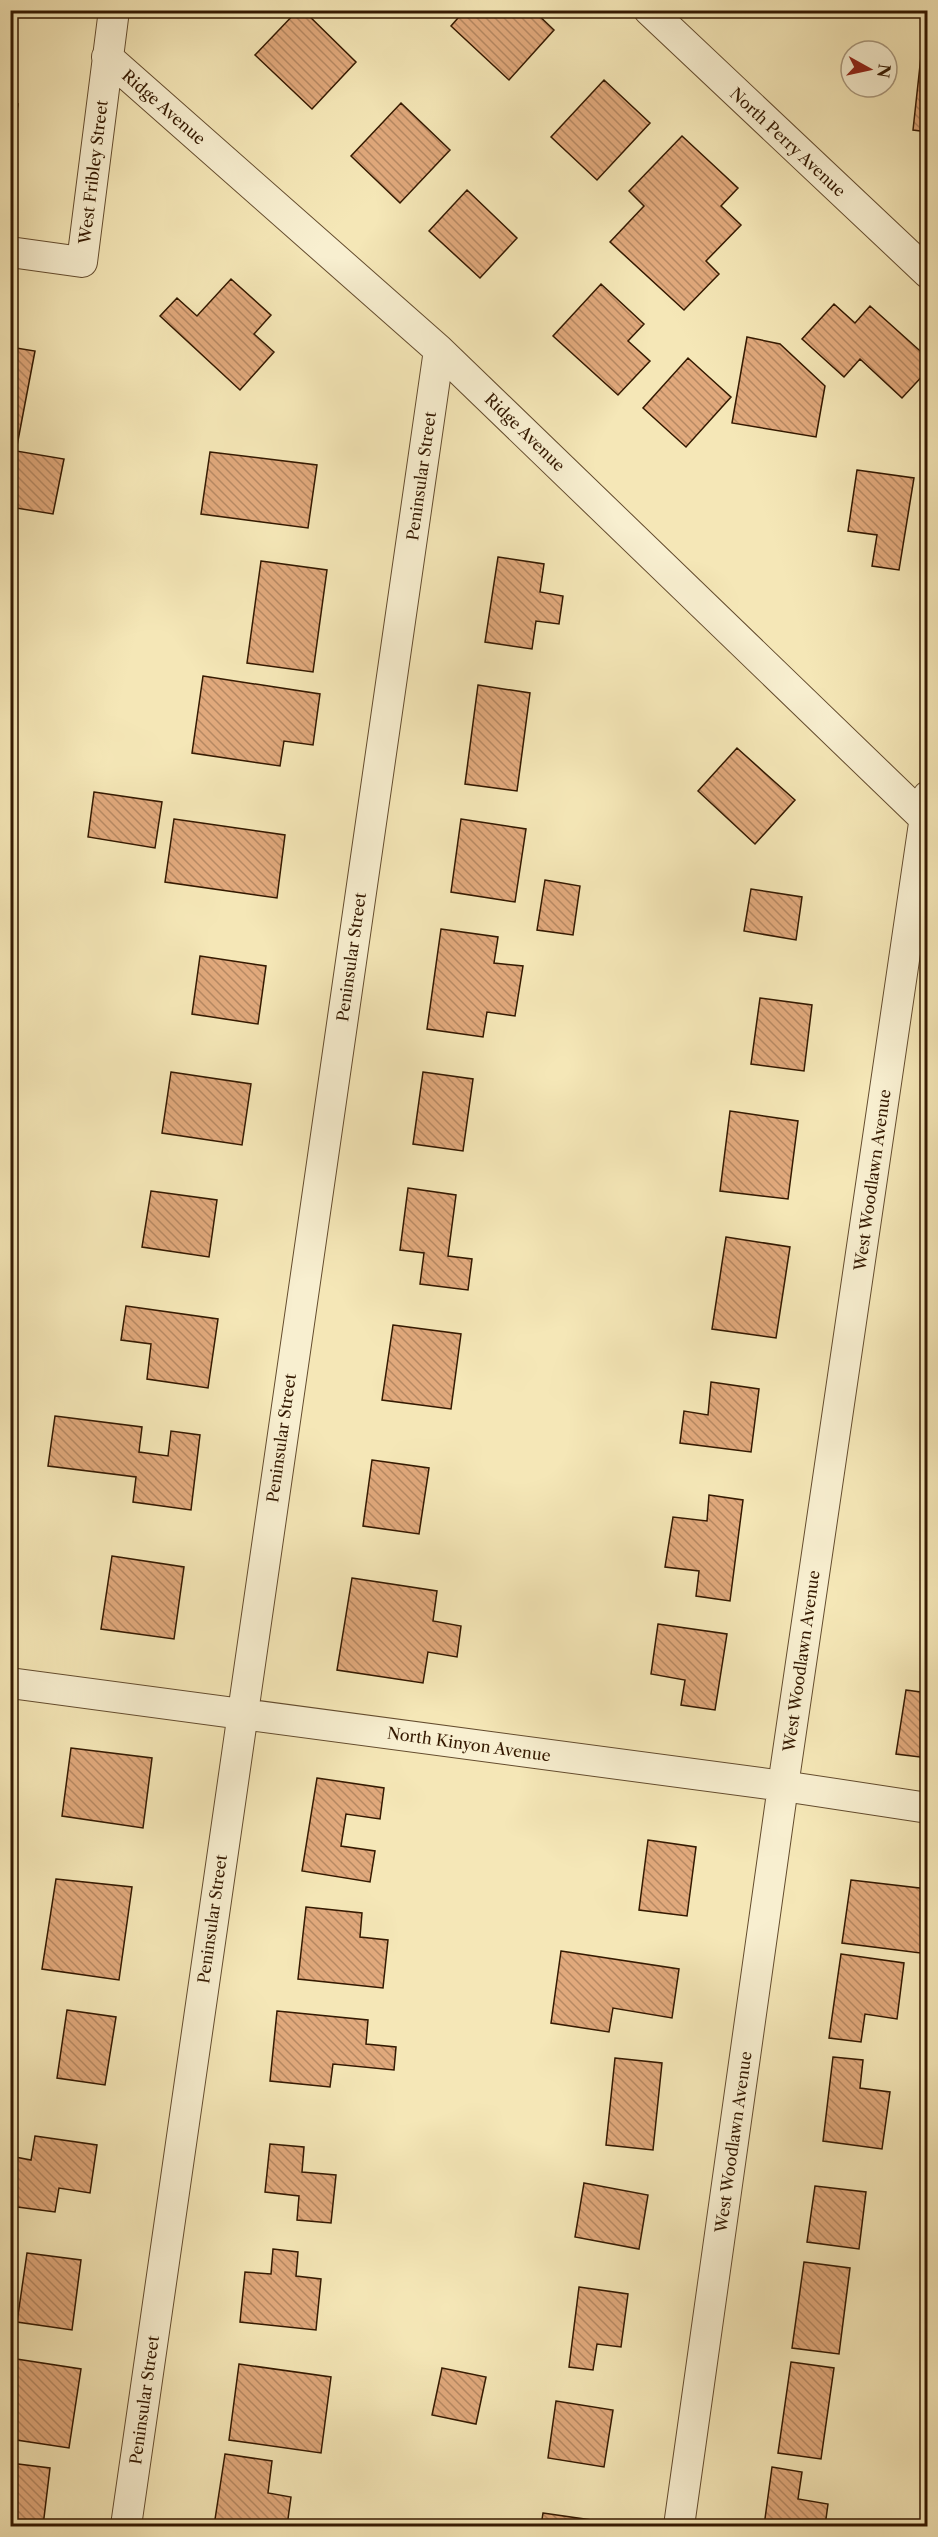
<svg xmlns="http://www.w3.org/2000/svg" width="938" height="2537" font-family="'Libre Caslon Text',serif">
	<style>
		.building { fill: url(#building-back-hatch); stroke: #341901; stroke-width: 1.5 }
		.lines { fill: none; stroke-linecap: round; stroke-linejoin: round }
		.minor-casing { stroke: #644c2e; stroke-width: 32 }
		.minor { stroke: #f8efd0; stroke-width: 30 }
		.labels { text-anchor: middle; stroke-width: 4.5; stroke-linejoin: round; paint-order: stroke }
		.street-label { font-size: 16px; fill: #341901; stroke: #f8efd0 }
	</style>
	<defs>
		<pattern id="building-back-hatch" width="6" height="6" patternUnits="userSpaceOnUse" patternTransform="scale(1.5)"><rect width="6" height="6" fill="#e1a97c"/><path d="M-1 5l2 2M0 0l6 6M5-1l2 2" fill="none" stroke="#b78963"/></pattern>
	</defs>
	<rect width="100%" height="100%" fill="#f5e7b7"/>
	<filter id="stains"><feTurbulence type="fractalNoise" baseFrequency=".00333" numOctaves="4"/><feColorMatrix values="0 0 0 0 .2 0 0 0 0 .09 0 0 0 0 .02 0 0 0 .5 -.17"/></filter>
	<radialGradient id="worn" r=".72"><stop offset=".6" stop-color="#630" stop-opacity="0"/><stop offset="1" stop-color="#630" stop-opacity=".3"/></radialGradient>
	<path class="building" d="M 298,10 L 303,10 L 356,62 L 312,109 L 255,55 Z
		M 465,10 L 533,10 L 554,30 L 509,80 L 451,26 Z
		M 926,10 L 928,10 L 928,132 L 913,130 Z
		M 604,80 L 650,123 L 597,180 L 551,137 Z
		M 10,103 L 18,104 L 10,174 Z
		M 401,103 L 450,150 L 400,203 L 351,156 Z
		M 682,136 L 738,188 L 721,206 L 741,225 L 706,261 L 719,274 L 684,310 L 610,242 L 644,206 L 629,191 Z
		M 467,190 L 517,238 L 480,278 L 429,231 Z
		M 231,279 L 271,315 L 254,334 L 274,352 L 240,390 L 160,316 L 177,298 L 197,316 Z
		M 601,284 L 644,324 L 628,341 L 650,361 L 618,395 L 553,336 Z
		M 834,304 L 855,323 L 870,306 L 928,358 L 928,370 L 902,398 L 860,359 L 844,377 L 802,339 Z
		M 747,337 L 780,344 L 825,386 L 816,437 L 732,423 Z
		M 10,347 L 35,351 L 16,451 L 64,459 L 53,514 L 10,507 Z
		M 688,358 L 731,397 L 686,447 L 643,408 Z
		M 210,452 L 317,465 L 308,528 L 201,514 Z
		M 857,470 L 914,478 L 899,570 L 872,566 L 877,535 L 848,531 Z
		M 498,557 L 544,564 L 540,592 L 563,596 L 559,624 L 536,621 L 532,649 L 485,642 Z
		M 261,561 L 327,570 L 313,672 L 247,663 Z
		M 203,676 L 320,694 L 313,745 L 284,741 L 280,766 L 192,753 Z
		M 478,685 L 530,693 L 517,791 L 465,784 Z
		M 737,748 L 795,800 L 755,844 L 698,791 Z
		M 94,792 L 162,802 L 155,848 L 88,837 Z
		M 174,819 L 285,835 L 277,898 L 165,882 Z
		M 461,819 L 526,829 L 515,902 L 451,892 Z
		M 545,880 L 580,886 L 573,935 L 537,930 Z
		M 751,889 L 802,897 L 796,940 L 744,931 Z
		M 441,929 L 498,937 L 494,963 L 523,966 L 515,1016 L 487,1012 L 483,1037 L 427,1029 Z
		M 200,956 L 266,966 L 258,1024 L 192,1014 Z
		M 760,998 L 812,1005 L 804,1071 L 751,1064 Z
		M 171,1072 L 251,1084 L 242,1145 L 162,1133 Z
		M 423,1072 L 473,1079 L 463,1151 L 413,1144 Z
		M 730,1111 L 798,1121 L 788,1199 L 720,1191 Z
		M 408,1188 L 456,1195 L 448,1256 L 472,1259 L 468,1290 L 420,1284 L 424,1253 L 400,1250 Z
		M 151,1191 L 217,1200 L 209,1257 L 142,1247 Z
		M 726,1237 L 790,1247 L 776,1338 L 712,1329 Z
		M 126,1306 L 218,1319 L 208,1388 L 147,1379 L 151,1344 L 121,1340 Z
		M 393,1325 L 461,1334 L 451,1409 L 382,1400 Z
		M 711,1382 L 759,1389 L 751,1452 L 680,1443 L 684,1411 L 708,1415 Z
		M 55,1416 L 142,1427 L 139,1452 L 168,1456 L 171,1431 L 200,1435 L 191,1510 L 133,1502 L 136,1477 L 48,1466 Z
		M 372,1460 L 429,1468 L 419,1534 L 363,1526 Z
		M 709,1495 L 743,1500 L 730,1601 L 696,1596 L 699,1571 L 665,1567 L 673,1517 L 707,1521 Z
		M 928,1508 L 928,1546 L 922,1545 Z
		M 112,1556 L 184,1567 L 174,1639 L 101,1629 Z
		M 352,1578 L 437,1591 L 433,1621 L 461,1626 L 457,1657 L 428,1652 L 423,1683 L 337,1670 Z
		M 658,1624 L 727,1634 L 715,1710 L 681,1705 L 685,1680 L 651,1674 Z
		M 906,1690 L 928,1693 L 928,1758 L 896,1754 Z
		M 71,1748 L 152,1758 L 143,1828 L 62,1816 Z
		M 317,1778 L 384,1788 L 380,1819 L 346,1814 L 341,1846 L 375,1851 L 370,1882 L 302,1871 Z
		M 648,1840 L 696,1847 L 687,1916 L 639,1910 Z
		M 56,1879 L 132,1887 L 119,1980 L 42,1969 Z
		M 851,1880 L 928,1889 L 928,1954 L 842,1943 Z
		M 306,1907 L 362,1913 L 360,1937 L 388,1940 L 383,1988 L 298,1979 Z
		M 561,1951 L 679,1969 L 672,2018 L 613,2008 L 609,2032 L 551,2023 Z
		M 841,1954 L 904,1963 L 897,2019 L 865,2014 L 861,2042 L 829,2038 Z
		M 67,2010 L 116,2017 L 105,2085 L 57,2078 Z
		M 277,2011 L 368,2020 L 366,2044 L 396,2047 L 394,2070 L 333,2064 L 330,2087 L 270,2081 Z
		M 833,2057 L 863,2060 L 860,2088 L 890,2092 L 882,2149 L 823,2141 Z
		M 615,2058 L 662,2063 L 653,2150 L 606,2145 Z
		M 35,2136 L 97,2145 L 90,2193 L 59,2188 L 55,2212 L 10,2206 L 10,2156 L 31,2160 Z
		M 270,2144 L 304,2147 L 302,2172 L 336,2175 L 331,2223 L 297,2220 L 299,2196 L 265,2192 Z
		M 584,2183 L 648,2195 L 639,2249 L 575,2237 Z
		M 815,2186 L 866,2192 L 859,2249 L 807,2242 Z
		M 273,2249 L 298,2252 L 296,2276 L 321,2279 L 316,2330 L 240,2322 L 245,2272 L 271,2274 Z
		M 27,2253 L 81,2260 L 72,2330 L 17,2322 Z
		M 804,2262 L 850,2268 L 839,2354 L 792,2348 Z
		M 579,2287 L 628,2294 L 621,2347 L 597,2344 L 593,2370 L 569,2367 Z
		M 10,2358 L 81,2369 L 69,2448 L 10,2439 L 13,2413 L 10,2412 Z
		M 791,2362 L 834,2368 L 821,2459 L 778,2453 Z
		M 239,2364 L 331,2377 L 321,2453 L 229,2440 Z
		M 442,2368 L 486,2377 L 476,2424 L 432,2415 Z
		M 556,2401 L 613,2410 L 604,2467 L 548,2458 Z
		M 225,2454 L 272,2461 L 268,2493 L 291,2497 L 287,2526 L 214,2526 Z
		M 10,2463 L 50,2468 L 43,2526 L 10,2526 Z
		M 772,2467 L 802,2472 L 798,2499 L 828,2504 L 825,2526 L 764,2526 Z
		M 543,2513 L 598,2521 L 597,2526 L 541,2526 Z"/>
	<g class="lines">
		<defs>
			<path id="minor" d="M 649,10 L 928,273
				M 107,57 L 439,350 L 924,818 L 928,824
				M 10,252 L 82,262 L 114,10
				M 10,1683 L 783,1786 L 928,1808
				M 126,2526 L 439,350
				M 679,2526 L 783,1786 L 928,796"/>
		</defs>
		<use href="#minor" class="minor-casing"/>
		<use href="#minor" class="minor"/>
	</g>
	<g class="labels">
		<g class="street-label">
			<text transform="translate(164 107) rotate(41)" y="6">Ridge Avenue</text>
			<text transform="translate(788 142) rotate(43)" y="6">North Perry Avenue</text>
			<text transform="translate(93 172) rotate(-83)" y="6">West Fribley Street</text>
			<text transform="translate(525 432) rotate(44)" y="6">Ridge Avenue</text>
			<text transform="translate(421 476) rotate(-82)" y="6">Peninsular Street</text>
			<text transform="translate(351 957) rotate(-82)" y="6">Peninsular Street</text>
			<text transform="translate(872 1180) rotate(-82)" y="6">West Woodlawn Avenue</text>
			<text transform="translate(281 1438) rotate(-82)" y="6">Peninsular Street</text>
			<text transform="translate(801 1661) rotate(-82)" y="6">West Woodlawn Avenue</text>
			<text transform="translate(469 1744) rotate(8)" y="6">North Kinyon Avenue</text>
			<text transform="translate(212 1919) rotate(-82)" y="6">Peninsular Street</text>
			<text transform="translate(733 2142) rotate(-82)" y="6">West Woodlawn Avenue</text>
			<text transform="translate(144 2400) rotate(-82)" y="6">Peninsular Street</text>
		</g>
	</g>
	<rect width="938" height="2537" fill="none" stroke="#f5e7b7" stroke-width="36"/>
	<rect x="12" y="12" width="914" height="2513" fill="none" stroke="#341901" stroke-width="3"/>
	<rect x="18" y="18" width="902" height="2501" fill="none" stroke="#341901" stroke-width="1.5"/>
	<g transform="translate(869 69) rotate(98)"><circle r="28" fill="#f8efd0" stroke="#aa997d" stroke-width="1.5"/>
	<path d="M0-4.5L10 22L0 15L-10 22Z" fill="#8f2418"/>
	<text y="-9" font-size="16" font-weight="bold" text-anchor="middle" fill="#341901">N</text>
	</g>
	<rect width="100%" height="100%" filter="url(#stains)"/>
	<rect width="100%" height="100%" fill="url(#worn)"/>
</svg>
